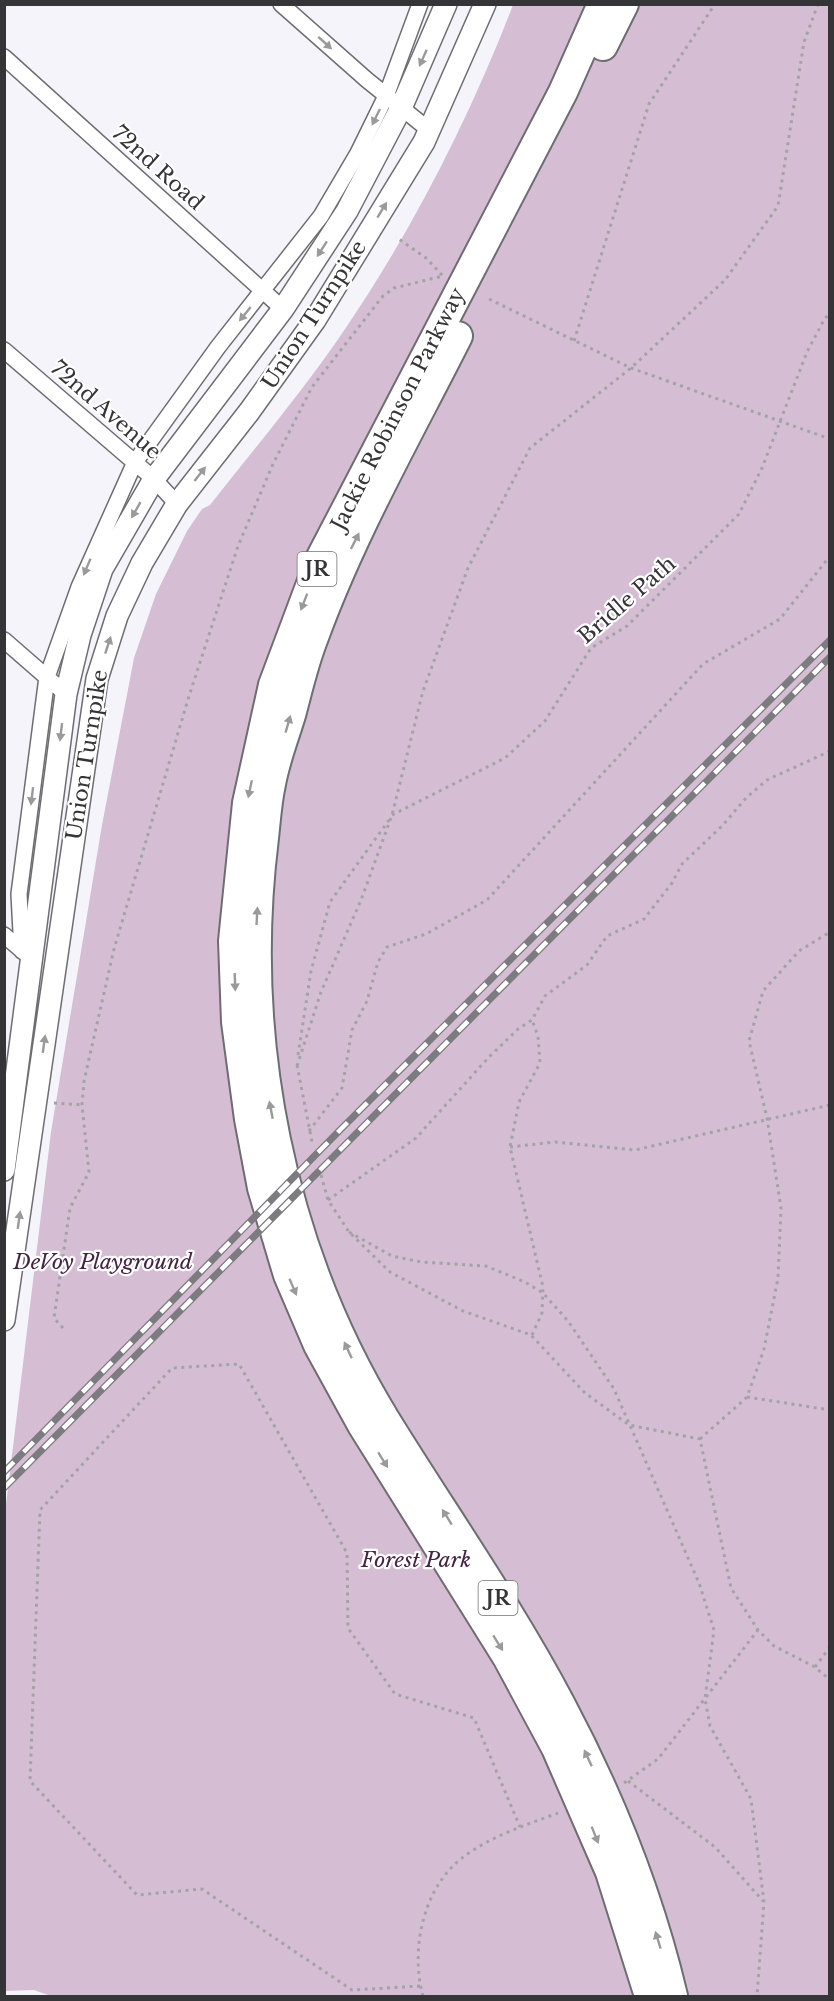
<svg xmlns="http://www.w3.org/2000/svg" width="834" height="2001" font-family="'Libre Baskerville',serif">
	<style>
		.green { fill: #d5bed3 }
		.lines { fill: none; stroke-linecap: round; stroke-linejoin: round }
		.minor-casing { stroke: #6d6d72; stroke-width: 18 }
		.secondary-casing { stroke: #6d6d72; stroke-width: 24 }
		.motorway-casing { stroke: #6d6d72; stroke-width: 32 }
		.path { stroke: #a3a3a7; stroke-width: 3; stroke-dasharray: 3 4.5; stroke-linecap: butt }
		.minor { stroke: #fff; stroke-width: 15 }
		.secondary { stroke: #fff; stroke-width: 21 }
		.motorway { stroke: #fff; stroke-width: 28 }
		.rail-casing { stroke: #7c7b7f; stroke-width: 7 }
		.rail { stroke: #fff; stroke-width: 4.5; stroke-dasharray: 14; stroke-linecap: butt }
		.oneway { fill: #9a9a9b }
		.labels { text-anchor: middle; stroke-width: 4.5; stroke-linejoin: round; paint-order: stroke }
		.shield { fill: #fff; stroke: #727273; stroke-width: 1.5 }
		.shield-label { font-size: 20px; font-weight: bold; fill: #353537 }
		.street-label { font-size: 21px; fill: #353537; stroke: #fff }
		.park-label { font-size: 21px; font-style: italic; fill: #452343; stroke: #fff }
	</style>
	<rect width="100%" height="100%" fill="#f5f4fa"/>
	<path class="green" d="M 513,5 L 829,5 L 829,1996 L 51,1996 L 34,1990 L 5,1991 L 5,1513 L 51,1132 L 102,825 L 134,658 L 156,594 L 187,531 L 202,509 L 210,505 C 255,448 302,392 343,332 C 412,231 469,119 513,5 Z"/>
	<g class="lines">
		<defs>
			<path id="minor" d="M 281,4 L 367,80 L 429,130
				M 4,57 L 283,309
				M 4,350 L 154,479 L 177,504
				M 4,640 L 66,694
				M 4,935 L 25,953
				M 22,951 L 19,894 L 47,677 L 79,587 L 135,462 L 218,347 L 321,216 L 358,153 L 386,96 L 420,4"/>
			<path id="secondary" d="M 4,1170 L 66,694 L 80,635 L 102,569 L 154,479 L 283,309 L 347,211 L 401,108 L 446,4
				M 4,1320 L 97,679 L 117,616 L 142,563 L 177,504 L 249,412 L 315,320 L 424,142 L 485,4"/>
			<path id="motorway" d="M 602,4 L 563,92 L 321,557 L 273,685 L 247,803 L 233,941 L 236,1022 L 249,1119 L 262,1188 L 288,1275 L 318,1345 L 362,1425 L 507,1657 L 556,1748 L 610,1872 L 649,1996
				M 603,46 L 624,4
				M 458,336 C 408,435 352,533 314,637 C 304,662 298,689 291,715 C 284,738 275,761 271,784 C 267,802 266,820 264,838 C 239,1037 280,1247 385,1419 C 443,1513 508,1605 560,1703 C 609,1795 649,1895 673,1996"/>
		</defs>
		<use href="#minor" class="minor-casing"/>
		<use href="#secondary" class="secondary-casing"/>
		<use href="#motorway" class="motorway-casing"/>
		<path class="path" d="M 489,299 L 631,368 L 830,439
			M 574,341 L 649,104 L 715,4
			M 392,815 L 505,758 L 545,721 L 591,648 L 627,626 L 739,514 L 762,468 L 807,352 L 825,318 L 830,314
			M 298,1055 L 311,971 L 330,902 L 389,820
			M 297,1065 L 312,1142
			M 297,1066 L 321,992 L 361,900 L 392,815 L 423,691 L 468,568 L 530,448 L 631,368 L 725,280 L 778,206 L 804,42 L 818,4
			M 54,1103 L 82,1105
			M 309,1131 L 342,1088 L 352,1030 L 367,1001 L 378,962 L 387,947 L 426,934 L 487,900 L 703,664 L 780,619 L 830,556
			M 510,1147 L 555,1142 L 635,1150 L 830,1105
			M 321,1175 L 328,1200 L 349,1232 L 390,1272 L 463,1311 L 531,1335 L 585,1393 L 629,1425 L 700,1439 L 731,1588 L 758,1630 L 774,1646 L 815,1667 L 830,1680
			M 328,1200 L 416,1138 L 488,1058 L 518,1029 L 532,1020 L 545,996 L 587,965 L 607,936 L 644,919 L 672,883 L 682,864 L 722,826 L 746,798 L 767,780 L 830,751
			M 349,1232 L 392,1256 L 421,1262 L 486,1266 L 525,1282 L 543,1293 L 568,1321 L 614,1389 L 699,1583 L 714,1630 L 705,1699 L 710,1726 L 751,1799 L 764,1902 L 757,1996
			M 63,1328 L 54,1318 L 70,1208 L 89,1172 L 82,1105 L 84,1081 L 114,949 L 189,696 L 238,546 L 273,464 L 312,387 L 383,296 L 394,288 L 443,276 L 426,258 L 396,237
			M 532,1335 L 542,1313 L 543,1287 L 510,1147 L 519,1102 L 540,1063 L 538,1036 L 532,1020
			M 747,1397 L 830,1410
			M 700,1439 L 747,1397 L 764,1349 L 778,1278 L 781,1208 L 767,1118 L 749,1041 L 763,991 L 799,951 L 830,932
			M 815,1667 L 830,1647
			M 628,1781 L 715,1847 L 763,1901
			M 624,1783 L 658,1759 L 758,1630
			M 420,1986 L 352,1990 L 202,1889 L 137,1895 L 30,1781 L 40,1510 L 172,1368 L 239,1364 L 347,1553 L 348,1628 L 395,1694 L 474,1718 L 520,1827
			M 423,1996 C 410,1949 423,1885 466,1855 C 494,1835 526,1825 558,1813"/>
		<use href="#minor" class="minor"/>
		<use href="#secondary" class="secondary"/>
		<use href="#motorway" class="motorway"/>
		<defs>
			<path id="rail" d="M 4,1472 L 342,1128 L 830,640
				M 4,1488 L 830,657"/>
		</defs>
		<use href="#rail" class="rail-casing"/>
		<use href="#rail" class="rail"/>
	</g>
	<defs><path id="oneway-solid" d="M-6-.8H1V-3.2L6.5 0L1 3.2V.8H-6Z" transform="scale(1.5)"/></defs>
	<g class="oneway">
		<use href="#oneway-solid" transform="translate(325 43) rotate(42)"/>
		<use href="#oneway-solid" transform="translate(423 58) rotate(114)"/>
		<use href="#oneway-solid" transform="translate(376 117) rotate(116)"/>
		<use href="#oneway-solid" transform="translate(382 210) rotate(-59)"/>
		<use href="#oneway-solid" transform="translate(322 249) rotate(123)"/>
		<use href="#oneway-solid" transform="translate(245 314) rotate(129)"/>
		<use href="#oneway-solid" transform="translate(200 474) rotate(-52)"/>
		<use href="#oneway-solid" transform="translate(136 510) rotate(120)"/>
		<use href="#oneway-solid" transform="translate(355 541) rotate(-63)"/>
		<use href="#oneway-solid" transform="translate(87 567) rotate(113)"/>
		<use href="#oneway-solid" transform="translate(304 602) rotate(111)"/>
		<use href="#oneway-solid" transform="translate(108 645) rotate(-72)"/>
		<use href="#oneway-solid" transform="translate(288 724) rotate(-74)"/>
		<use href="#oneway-solid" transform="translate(61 732) rotate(97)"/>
		<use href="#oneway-solid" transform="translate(250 789) rotate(102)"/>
		<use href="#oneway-solid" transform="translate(32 796) rotate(97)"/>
		<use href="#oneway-solid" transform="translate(257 916) rotate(-87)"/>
		<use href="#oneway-solid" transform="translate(235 982) rotate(88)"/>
		<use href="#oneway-solid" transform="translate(44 1044) rotate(-82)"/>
		<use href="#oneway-solid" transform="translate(271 1110) rotate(-101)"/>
		<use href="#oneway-solid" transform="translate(19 1220) rotate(-82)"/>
		<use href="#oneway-solid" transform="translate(293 1287) rotate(67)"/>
		<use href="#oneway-solid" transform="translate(348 1350) rotate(-115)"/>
		<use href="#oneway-solid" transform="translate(383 1460) rotate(58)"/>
		<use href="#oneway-solid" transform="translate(447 1517) rotate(-122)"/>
		<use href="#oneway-solid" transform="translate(498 1643) rotate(58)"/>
		<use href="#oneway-solid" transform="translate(588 1758) rotate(-115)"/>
		<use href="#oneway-solid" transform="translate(595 1835) rotate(68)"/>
		<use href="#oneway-solid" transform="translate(658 1940) rotate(-107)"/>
	</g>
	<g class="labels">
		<g class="shield">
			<rect x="297.5" y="552" width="39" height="34" rx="4.5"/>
			<rect x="478.5" y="1581" width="39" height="34" rx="4.5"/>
		</g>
		<g class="shield-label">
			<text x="317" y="576">JR</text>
			<text x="498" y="1605">JR</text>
		</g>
		<g class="street-label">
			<text transform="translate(158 168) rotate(42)" y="7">72nd Road</text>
			<text transform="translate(314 315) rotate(-57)" y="7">Union Turnpike</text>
			<text transform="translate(398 409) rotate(-63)" y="7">Jackie Robinson Parkway</text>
			<text transform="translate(106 410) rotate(41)" y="7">72nd Avenue</text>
			<text transform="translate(627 600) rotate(-41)" y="7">Bridle Path</text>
			<text transform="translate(87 755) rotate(-81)" y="7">Union Turnpike</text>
		</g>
		<g class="park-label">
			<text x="103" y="1269">DeVoy Playground</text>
			<text x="416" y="1567">Forest Park</text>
		</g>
	</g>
	<rect width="834" height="2001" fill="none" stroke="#353537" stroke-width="12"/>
</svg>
